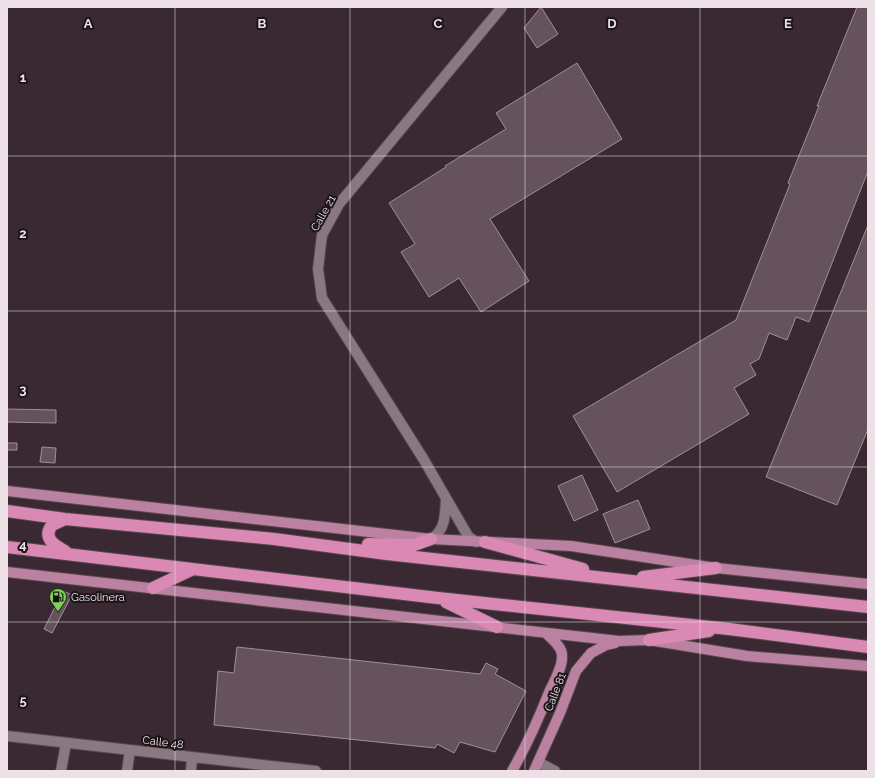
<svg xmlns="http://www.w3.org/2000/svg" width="875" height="778" font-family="Raleway,sans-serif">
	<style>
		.building { fill: #65525c; stroke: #a38e98 }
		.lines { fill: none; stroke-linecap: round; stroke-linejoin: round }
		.minor-casing { stroke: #56484f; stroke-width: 12 }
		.major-casing { stroke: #56484f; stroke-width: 12 }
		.highway-casing { stroke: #56484f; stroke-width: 14 }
		.minor { stroke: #8b7781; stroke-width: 10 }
		.major { stroke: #ba82a0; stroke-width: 10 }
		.highway { stroke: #d989b4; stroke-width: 12 }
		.grid { fill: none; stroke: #ede1e7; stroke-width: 1; stroke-opacity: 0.55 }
		.labels { text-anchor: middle; stroke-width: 4; stroke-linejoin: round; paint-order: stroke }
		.street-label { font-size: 11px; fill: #ede1e7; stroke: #1c1518 }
		.poi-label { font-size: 11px; fill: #ede1e7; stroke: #1c1518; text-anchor: start }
		.grid-label { font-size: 13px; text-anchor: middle; font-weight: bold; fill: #ede1e7; stroke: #1c1518; stroke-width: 4; stroke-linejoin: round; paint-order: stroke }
	</style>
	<rect width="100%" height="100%" fill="#3a2932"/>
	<path class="building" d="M 541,7 L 558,34 L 537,48 L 524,28 Z
		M 857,7 L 868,7 L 868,171 L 809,322 L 796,317 L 787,340 L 769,333 L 759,359 L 750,364 L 756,375 L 734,388 L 749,414 L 617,492 L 573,416 L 736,320 L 790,184 L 788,183 L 819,106 L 817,106 Z
		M 577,63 L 622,139 L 490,219 L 529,281 L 481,312 L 459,278 L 429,297 L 401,252 L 415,244 L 389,203 L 446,167 L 445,166 L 506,129 L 496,113 Z
		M 868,225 L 868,429 L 837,505 L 766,477 Z
		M 7,409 L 56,410 L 56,423 L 7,422 Z
		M 7,443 L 17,443 L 17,450 L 7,450 Z
		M 42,447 L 56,448 L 55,463 L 40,462 Z
		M 582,475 L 598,510 L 574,521 L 558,486 Z
		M 638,500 L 650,529 L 615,543 L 603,514 Z
		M 63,591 L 72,595 L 52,633 L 44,629 Z
		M 237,647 L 480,674 L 486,663 L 498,669 L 495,674 L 526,691 L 495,752 L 460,742 L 454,753 L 437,744 L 435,748 L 214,725 L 218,671 L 234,673 Z"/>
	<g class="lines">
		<defs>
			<path id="minor" d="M 431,539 C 446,530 445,514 446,498
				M 476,542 L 468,536 L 424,460 L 322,298 L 318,269 L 322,235 L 339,204 L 502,7
				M 7,736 L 316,771
				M 538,762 L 555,771
				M 61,771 L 66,743
				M 127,771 L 130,750
				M 191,771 L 192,757"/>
			<path id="major" d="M 7,491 L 431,539 L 571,546 L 716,568 L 868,584
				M 7,572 L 619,641 L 649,640 L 747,656 L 868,666
				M 512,771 C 527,745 539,718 550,690 C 555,680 563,666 562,655 C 562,646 551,639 546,633
				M 534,771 L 560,713 L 576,671 L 591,653 L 606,645 L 615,643"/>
			<path id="highway" d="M 7,511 L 65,519 L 274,539 L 387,554 L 868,607
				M 65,519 L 52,525 C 42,538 55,546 65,551
				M 485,542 L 583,569
				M 368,544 L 414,545 L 431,539
				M 7,547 L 438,598 L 729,629 L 868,647
				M 643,577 L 716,568
				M 153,588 L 193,569
				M 446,602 L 497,627
				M 649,640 L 709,631"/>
		</defs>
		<use href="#minor" class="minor-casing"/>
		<use href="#major" class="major-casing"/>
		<use href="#highway" class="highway-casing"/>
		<use href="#minor" class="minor"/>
		<use href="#major" class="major"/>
		<use href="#highway" class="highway"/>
	</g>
	<path class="grid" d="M 175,7 L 175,771M 350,7 L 350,771M 525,7 L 525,771M 700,7 L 700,771M 7,156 L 868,156M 7,311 L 868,311M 7,467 L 868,467M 7,622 L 868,622"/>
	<defs>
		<symbol id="fuel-pin" viewBox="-11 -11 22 30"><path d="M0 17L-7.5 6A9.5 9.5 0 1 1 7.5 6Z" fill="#7dd154" stroke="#1c1518"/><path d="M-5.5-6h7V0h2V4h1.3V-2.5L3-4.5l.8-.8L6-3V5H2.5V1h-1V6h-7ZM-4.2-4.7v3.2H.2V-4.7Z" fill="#111"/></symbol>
	</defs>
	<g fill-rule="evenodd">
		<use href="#fuel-pin" x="48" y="587" width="20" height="27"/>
	</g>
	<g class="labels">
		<g class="street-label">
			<text transform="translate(323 213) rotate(-61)" y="4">Calle 21</text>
			<text transform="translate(555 692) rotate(-69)" y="4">Calle 81</text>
			<text transform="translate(163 742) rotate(7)" y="4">Calle 48</text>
		</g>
		<g class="poi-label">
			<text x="71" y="601">Gasolinera</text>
		</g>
	</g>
	<g class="grid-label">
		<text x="88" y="28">A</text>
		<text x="262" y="28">B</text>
		<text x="438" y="28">C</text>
		<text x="612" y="28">D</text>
		<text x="788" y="28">E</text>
		<text x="23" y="82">1</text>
		<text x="23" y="238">2</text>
		<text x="23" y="394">3</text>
		<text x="23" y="549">4</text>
		<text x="23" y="705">5</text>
	</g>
	<rect width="875" height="778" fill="none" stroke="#ede1e7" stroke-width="16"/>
</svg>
